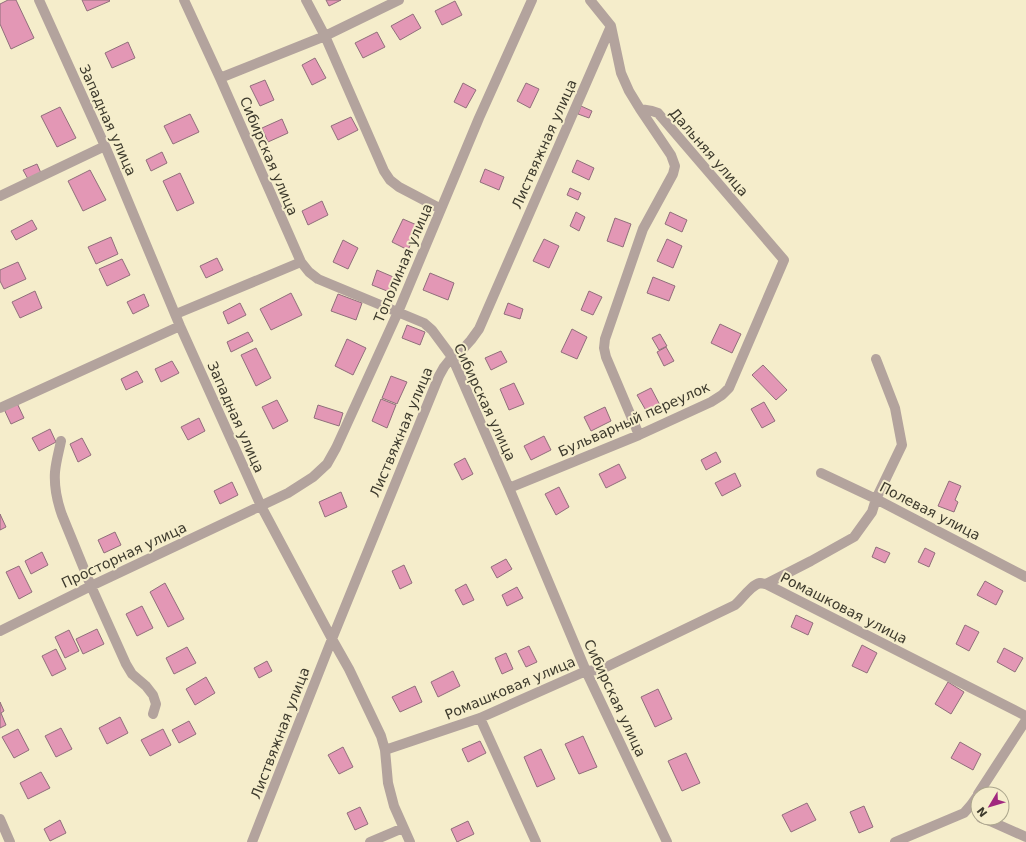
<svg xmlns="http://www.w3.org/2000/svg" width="1026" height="842" font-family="'DejaVu Sans',sans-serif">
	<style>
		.building { fill: #e397b5; stroke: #906f7b }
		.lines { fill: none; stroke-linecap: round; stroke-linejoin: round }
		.minor { stroke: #b3a39d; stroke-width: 10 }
		.labels { text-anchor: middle; stroke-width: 4; stroke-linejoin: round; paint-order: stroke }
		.street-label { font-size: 14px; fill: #3d3a2d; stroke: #f5edcb }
	</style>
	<rect width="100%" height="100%" fill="#f5edcb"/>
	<path class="building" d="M 8,0 L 16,0 L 34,38 L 11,49 L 0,24 L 0,4 Z
		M 82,0 L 109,0 L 110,1 L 87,11 Z
		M 326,0 L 341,0 L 329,6 Z
		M 455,1 L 462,15 L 442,25 L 435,11 Z
		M 413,14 L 421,28 L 400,40 L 391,26 Z
		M 377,32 L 385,47 L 363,58 L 355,43 Z
		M 128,42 L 135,58 L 112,68 L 105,53 Z
		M 315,58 L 326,78 L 312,85 L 302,65 Z
		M 265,80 L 274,100 L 260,106 L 250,86 Z
		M 463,83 L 476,90 L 466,108 L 454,102 Z
		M 526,83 L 539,89 L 530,108 L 517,101 Z
		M 581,106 L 592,111 L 589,118 L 578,114 Z
		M 60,107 L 76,138 L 57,147 L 41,116 Z
		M 190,114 L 199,132 L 173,144 L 164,126 Z
		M 351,117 L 358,130 L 338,140 L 331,126 Z
		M 282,119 L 288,133 L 268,142 L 262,128 Z
		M 162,152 L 167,163 L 151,171 L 146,160 Z
		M 577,160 L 594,168 L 589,180 L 572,172 Z
		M 37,164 L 41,173 L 28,179 L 23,170 Z
		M 485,169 L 504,177 L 499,190 L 480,182 Z
		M 90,170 L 106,200 L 83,211 L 68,181 Z
		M 180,173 L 194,203 L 177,211 L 163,181 Z
		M 570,188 L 581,193 L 578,200 L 567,195 Z
		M 322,201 L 328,215 L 308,225 L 302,211 Z
		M 576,212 L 585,217 L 579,231 L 570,226 Z
		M 670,212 L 687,220 L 682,232 L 665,224 Z
		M 615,218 L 631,224 L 623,247 L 607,241 Z
		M 403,219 L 419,226 L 408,250 L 392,242 Z
		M 32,220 L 37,229 L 16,240 L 11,231 Z
		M 111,237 L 118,254 L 96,264 L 88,247 Z
		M 544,239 L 559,246 L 549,268 L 533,261 Z
		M 667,239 L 682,246 L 673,268 L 657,261 Z
		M 343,240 L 358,248 L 348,269 L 333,262 Z
		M 217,258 L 223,270 L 206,278 L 200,266 Z
		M 122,259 L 130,275 L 107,286 L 99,269 Z
		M 18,262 L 26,279 L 4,289 L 0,281 L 0,270 Z
		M 377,270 L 398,279 L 392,293 L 372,285 Z
		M 430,273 L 454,283 L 448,300 L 423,290 Z
		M 653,277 L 675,286 L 669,301 L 647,293 Z
		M 35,291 L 42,308 L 20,318 L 12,302 Z
		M 589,291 L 602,297 L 593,315 L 581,310 Z
		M 291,293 L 302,315 L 271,330 L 260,309 Z
		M 144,294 L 149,306 L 133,314 L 127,302 Z
		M 338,294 L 362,303 L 356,320 L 331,311 Z
		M 240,303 L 246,315 L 228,324 L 223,312 Z
		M 508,303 L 523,309 L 520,319 L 504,314 Z
		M 720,324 L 741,334 L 732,353 L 711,343 Z
		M 407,325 L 425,332 L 420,345 L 402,338 Z
		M 572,329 L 587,337 L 577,359 L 561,352 Z
		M 248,332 L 253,341 L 231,352 L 227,342 Z
		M 660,334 L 667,346 L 659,350 L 652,338 Z
		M 347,339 L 366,348 L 353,375 L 335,366 Z
		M 666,347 L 674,361 L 664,366 L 657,352 Z
		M 256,348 L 271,378 L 256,386 L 241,355 Z
		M 501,351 L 507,362 L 491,370 L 485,358 Z
		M 172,361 L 179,373 L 161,382 L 155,369 Z
		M 763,365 L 787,390 L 776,400 L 752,375 Z
		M 137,371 L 143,382 L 126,390 L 121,379 Z
		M 391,376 L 407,382 L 397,404 L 382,398 Z
		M 514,383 L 524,404 L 509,410 L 500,389 Z
		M 651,388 L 661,407 L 648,414 L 637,395 Z
		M 381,399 L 396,405 L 387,428 L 372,421 Z
		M 277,400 L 288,421 L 273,429 L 262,407 Z
		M 16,401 L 24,418 L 11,424 L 3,407 Z
		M 764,402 L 775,421 L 762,428 L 751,409 Z
		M 318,405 L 343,413 L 339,426 L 314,418 Z
		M 605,407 L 611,421 L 591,431 L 584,417 Z
		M 199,418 L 205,431 L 188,440 L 181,427 Z
		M 50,429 L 56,442 L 39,451 L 32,438 Z
		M 544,436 L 551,450 L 531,460 L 524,446 Z
		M 82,438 L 91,455 L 78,462 L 70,444 Z
		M 716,452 L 721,462 L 706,470 L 701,460 Z
		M 465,458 L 473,474 L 462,480 L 454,464 Z
		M 619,464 L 626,478 L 606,488 L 599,474 Z
		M 735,473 L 741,486 L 722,496 L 715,483 Z
		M 949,481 L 961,486 L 955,500 L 958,502 L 954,512 L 938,506 Z
		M 232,482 L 238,495 L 220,504 L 214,491 Z
		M 559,487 L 569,507 L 556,515 L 545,494 Z
		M 341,492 L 347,507 L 325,517 L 319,502 Z
		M 0,514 L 6,527 L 0,530 Z
		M 115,532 L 121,545 L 104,553 L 98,540 Z
		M 876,547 L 890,553 L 885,563 L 872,557 Z
		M 925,548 L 935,553 L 929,567 L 918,562 Z
		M 42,552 L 48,565 L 31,574 L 25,561 Z
		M 506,559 L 512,569 L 497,578 L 491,567 Z
		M 404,565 L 412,583 L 400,589 L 392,571 Z
		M 19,566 L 32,592 L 19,599 L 6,572 Z
		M 985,581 L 1003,591 L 996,605 L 977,595 Z
		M 165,583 L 184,619 L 168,627 L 150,592 Z
		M 466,584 L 474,600 L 463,605 L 455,590 Z
		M 517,587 L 523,598 L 507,606 L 502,595 Z
		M 142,606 L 153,628 L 137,636 L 126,614 Z
		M 796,615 L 813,623 L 808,635 L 791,627 Z
		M 965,625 L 979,632 L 969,651 L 956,644 Z
		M 97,629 L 104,644 L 83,654 L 76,639 Z
		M 69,630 L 79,651 L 65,658 L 55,637 Z
		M 862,645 L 877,653 L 867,673 L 852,666 Z
		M 529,646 L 537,662 L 526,667 L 518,651 Z
		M 187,647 L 196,663 L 174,674 L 166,658 Z
		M 1004,648 L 1023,658 L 1015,672 L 997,662 Z
		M 56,649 L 66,669 L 52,676 L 42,656 Z
		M 506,653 L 513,669 L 502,674 L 495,658 Z
		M 267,661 L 272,671 L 259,678 L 254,668 Z
		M 453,671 L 460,686 L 438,697 L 431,682 Z
		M 206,677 L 215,693 L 195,705 L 186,689 Z
		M 948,682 L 964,692 L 951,714 L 935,704 Z
		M 415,686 L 422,702 L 400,712 L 392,697 Z
		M 658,689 L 672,719 L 655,727 L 641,697 Z
		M 0,702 L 4,711 L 1,713 L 6,725 L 0,728 Z
		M 120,717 L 128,733 L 107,744 L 99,728 Z
		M 189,721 L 196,734 L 179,743 L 172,730 Z
		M 61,728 L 72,749 L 56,757 L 45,736 Z
		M 18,729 L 29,750 L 14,758 L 2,737 Z
		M 163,729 L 171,745 L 150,756 L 141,740 Z
		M 583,736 L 597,767 L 579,774 L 565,744 Z
		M 480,741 L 486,753 L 468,762 L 462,749 Z
		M 960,742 L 981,754 L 973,770 L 951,758 Z
		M 343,747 L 353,767 L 339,774 L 328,755 Z
		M 541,749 L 555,779 L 537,787 L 524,757 Z
		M 686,753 L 700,783 L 682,791 L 668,761 Z
		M 41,772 L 50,788 L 28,799 L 20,783 Z
		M 807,803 L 816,820 L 791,832 L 782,815 Z
		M 864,806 L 873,827 L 859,833 L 850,812 Z
		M 360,807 L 368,824 L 355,830 L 347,813 Z
		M 60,820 L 66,833 L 50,841 L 44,829 Z
		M 468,821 L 474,834 L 457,842 L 451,829 Z"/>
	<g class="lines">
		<path class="minor" d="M 39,0 L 105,146 L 180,326 L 261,506 L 332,639 L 349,669 L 381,736 L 385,750 L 388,783 L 394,806 L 410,842
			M 184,0 L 220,78 L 301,262 L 309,272 L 318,279 L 424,323 L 432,330 L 452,357 L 509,488 L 586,671 L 667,842
			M 306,0 L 325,36 L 384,171 L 390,180 L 399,187 L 441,209
			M 220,78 L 325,36 L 399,0
			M 0,196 L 105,146
			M 176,314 L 301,262
			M 0,408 L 180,326
			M 639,435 L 606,357 L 604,348 L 605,339 L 643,229 L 673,174 L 675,166 L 671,155 L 640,109
			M 61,441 C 59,451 56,461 55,472 C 54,486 57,501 62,515 L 91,586 L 126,664 L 132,674 L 146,686 L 153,695 L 156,704 L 153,714
			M 821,473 L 876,499 L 1026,577
			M 509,488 L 639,435 L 711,402 L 722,395 L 729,388 L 784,260 L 658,113 L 652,111 L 640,109 L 629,91 L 621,73 L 611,26 L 590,0
			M 766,584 L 811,561 L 854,537 L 872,512 L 876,499 L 902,445 L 895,408 L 876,359
			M 0,631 L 91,586 L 288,493 L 313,477 L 327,464 L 336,448 L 398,312 L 479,118 L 532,0
			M 480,718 L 536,842
			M 385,750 L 480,718 L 586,671 L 598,670 L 604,668 L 735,605 C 742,599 751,585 760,583 C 760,583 765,584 766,584 L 1026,716
			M 978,794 L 1026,720
			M 981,818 L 990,821 L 1026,837
			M 0,819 L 10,842
			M 252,842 L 332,639 L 439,376 L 444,367 L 452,357 L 463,349 L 471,340 L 479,329 L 611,26
			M 370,842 L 403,828
			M 895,842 L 964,813 L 971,805 L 978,795"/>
	</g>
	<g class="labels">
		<g class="street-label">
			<text transform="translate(108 120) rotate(66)" y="5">Западная улица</text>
			<text transform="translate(544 144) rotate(-66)" y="5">Листвяжная улица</text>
			<text transform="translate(709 152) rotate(49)" y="5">Дальняя улица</text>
			<text transform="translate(269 156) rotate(67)" y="5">Сибирская улица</text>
			<text transform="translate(403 263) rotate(-67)" y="5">Тополиная улица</text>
			<text transform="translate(485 402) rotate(65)" y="5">Сибирская улица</text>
			<text transform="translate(236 417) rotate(66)" y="5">Западная улица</text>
			<text transform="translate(634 419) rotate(-24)" y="5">Бульварный переулок</text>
			<text transform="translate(401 432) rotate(-67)" y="5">Листвяжная улица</text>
			<text transform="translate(930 511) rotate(27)" y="5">Полевая улица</text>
			<text transform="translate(124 555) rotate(-25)" y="5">Просторная улица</text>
			<text transform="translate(844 608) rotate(27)" y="5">Ромашковая улица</text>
			<text transform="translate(510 688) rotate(-23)" y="5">Ромашковая улица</text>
			<text transform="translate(615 698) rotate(65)" y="5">Сибирская улица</text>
			<text transform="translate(280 733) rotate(-69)" y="5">Листвяжная улица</text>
		</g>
	</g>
	<g transform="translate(990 806) rotate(232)"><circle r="19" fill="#f5edcb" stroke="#aba58c"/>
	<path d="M0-3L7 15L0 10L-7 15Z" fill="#a1287f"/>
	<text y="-6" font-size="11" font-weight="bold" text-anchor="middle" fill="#3d3a2d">N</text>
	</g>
</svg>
